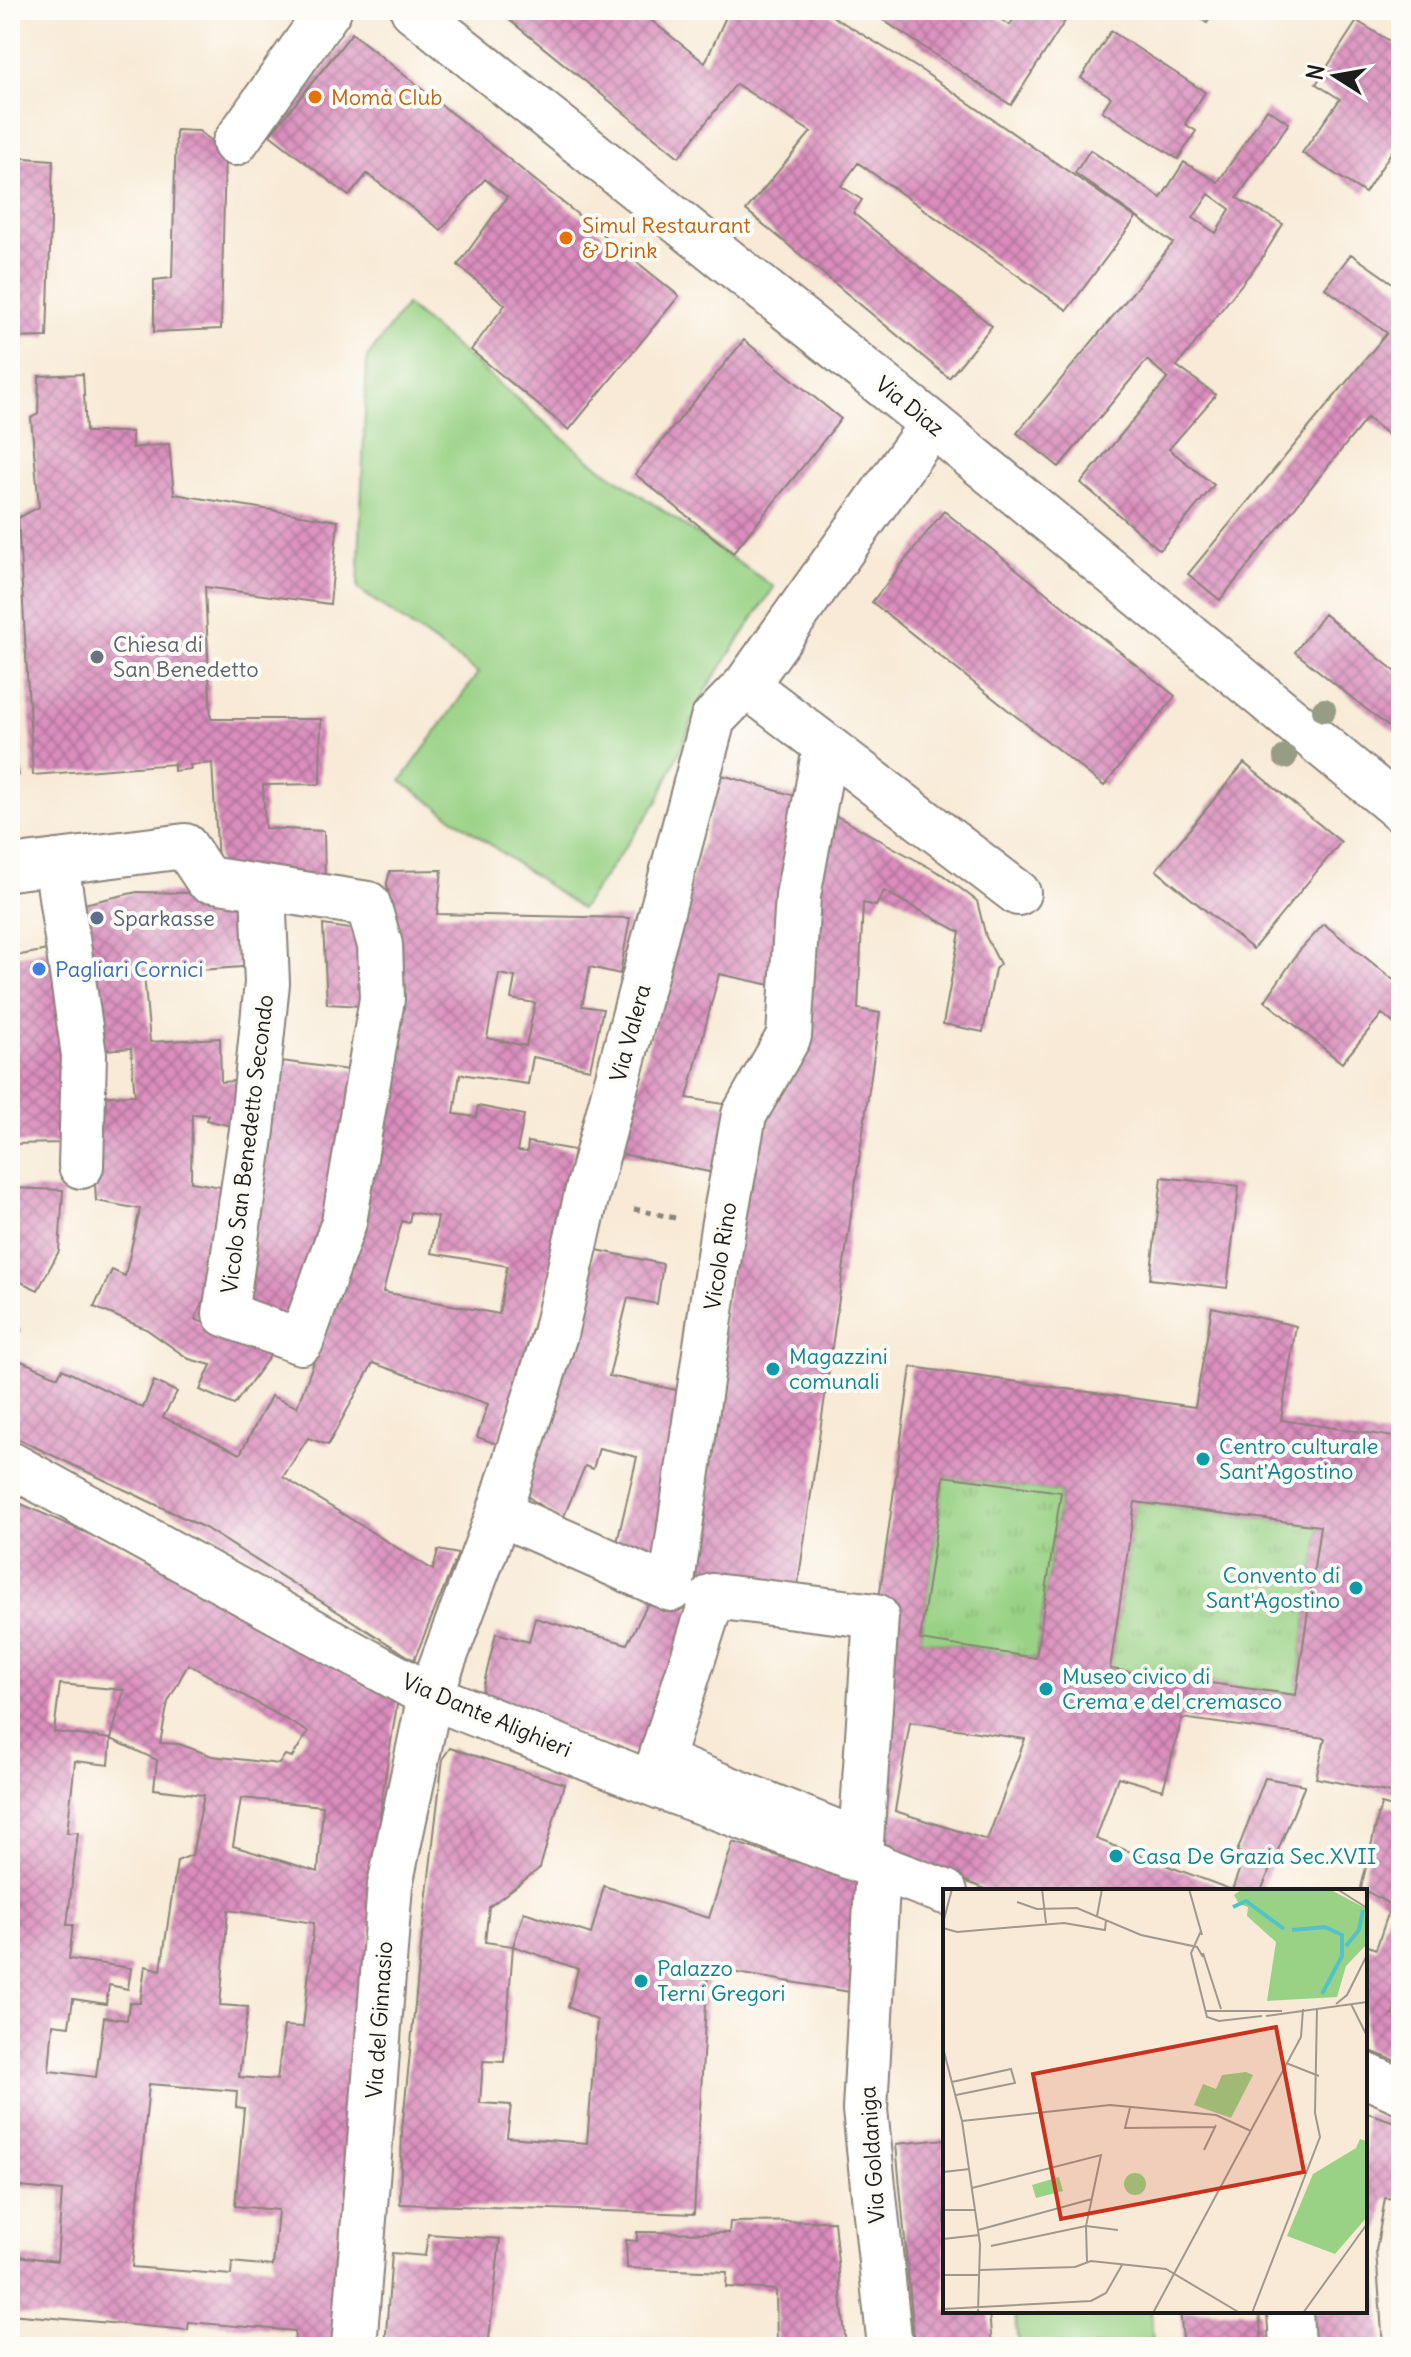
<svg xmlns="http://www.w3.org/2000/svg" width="1411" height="2357" font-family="Delius,sans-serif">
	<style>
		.grass { fill: url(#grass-tufts); stroke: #5a7750; stroke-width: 2 }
		.pitch { fill: #99d285; stroke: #5a7750; stroke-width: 2 }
		.building { fill: url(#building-cross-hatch); fill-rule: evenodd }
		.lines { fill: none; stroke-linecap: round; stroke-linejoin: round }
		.minor-casing { stroke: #8a8379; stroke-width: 48 }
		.path { stroke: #8a8379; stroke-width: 5; stroke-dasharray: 6 6; stroke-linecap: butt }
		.minor { stroke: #fff; stroke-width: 44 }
		.tree { fill: #979c84 }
		.food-dot { fill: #e8710a; stroke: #fdfcf7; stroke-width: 3 }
		.worship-dot { fill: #6b7280; stroke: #fdfcf7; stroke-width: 3 }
		.service-dot { fill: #5c6f8a; stroke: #fdfcf7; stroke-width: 3 }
		.shop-dot { fill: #3f7fe0; stroke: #fdfcf7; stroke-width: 3 }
		.culture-dot { fill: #0f9aa8; stroke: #fdfcf7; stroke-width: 3 }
		.labels { text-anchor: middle; stroke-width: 8; stroke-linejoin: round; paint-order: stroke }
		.food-label { font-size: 22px; fill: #c56008; stroke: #fdfcf7; text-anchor: start }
		.street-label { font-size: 22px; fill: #1c1c1c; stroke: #fdfcf7 }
		.worship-label { font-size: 22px; fill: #5b616d; stroke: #fdfcf7; text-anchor: start }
		.service-label { font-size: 22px; fill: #4e5e75; stroke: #fdfcf7; text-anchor: start }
		.shop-label { font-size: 22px; fill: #366cbe; stroke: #fdfcf7; text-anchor: start }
		.culture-label { font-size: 22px; fill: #0d838f; stroke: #fdfcf7; text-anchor: start }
		.inset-river { fill: none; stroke: #54c2c9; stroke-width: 4 }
		.inset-road { fill: none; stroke: #a0988c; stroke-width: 2 }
		.view { fill: #c8321e; fill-opacity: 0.15; stroke: #c8321e; stroke-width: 4 }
		.inset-edge { fill: none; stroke: #1c1c1c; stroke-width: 4 }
	</style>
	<defs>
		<pattern id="grass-tufts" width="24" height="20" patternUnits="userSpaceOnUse" patternTransform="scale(2)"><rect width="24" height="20" fill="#99d285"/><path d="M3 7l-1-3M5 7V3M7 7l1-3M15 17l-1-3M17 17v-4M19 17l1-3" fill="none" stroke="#83b472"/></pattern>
		<pattern id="building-cross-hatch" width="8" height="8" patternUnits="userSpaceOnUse" patternTransform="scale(2)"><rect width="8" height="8" fill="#da8ebd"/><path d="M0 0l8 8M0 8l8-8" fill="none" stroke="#b07399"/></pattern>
	</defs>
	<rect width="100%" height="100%" fill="#fdfcf7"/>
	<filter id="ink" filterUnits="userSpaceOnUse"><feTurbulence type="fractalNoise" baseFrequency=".0125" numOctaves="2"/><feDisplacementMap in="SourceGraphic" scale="16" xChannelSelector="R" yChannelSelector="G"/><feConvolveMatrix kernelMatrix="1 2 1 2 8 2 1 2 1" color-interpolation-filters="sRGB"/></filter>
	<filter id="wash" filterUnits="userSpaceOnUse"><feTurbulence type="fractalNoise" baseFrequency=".006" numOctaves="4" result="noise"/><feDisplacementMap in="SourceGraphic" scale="32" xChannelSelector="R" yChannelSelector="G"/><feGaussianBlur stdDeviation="1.8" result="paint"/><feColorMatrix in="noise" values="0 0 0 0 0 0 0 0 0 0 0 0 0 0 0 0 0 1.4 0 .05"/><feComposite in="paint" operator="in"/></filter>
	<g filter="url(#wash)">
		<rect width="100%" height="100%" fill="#f8ead6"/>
		<path class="grass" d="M 944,1476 L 1061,1492 L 1036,1658 L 920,1640 Z
			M 1135,1502 L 1320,1526 L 1296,1695 L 1110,1669 Z"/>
		<path class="pitch" d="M 406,305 L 587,458 L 774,587 L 706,690 L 658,801 L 581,909 L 401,781 L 478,673 L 358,589 L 367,358 Z
			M 1015,2311 L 1151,2311 L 1153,2347 L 1018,2347 Z"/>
		<g id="blocks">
			<path class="building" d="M 497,10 L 638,10 L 705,63 L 729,10 L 822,10 L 921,70 L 1136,218 L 1067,310 L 858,163 L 841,186 L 862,200 L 853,213 L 992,326 L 949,378 L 746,210 L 811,132 L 736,84 L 679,157 Z
				M 868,10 L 985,10 L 1010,25 L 1018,10 L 1072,10 L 1011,105 Z
				M 1187,10 L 1215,10 L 1207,23 Z
				M 1357,21 L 1401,48 L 1401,122 L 1395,132 L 1401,137 L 1365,193 L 1302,153 L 1340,99 L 1316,84 Z
				M 1111,31 L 1205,92 L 1185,124 L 1196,131 L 1178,159 L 1102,111 L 1111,97 L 1081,78 Z
				M 352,33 L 679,296 L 569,430 L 471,350 L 505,305 L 458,265 L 507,197 L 485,179 L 441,230 L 367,174 L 349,196 L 270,135 Z
				M 1267,109 L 1289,123 L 1237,198 L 1283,224 L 1260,261 L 1177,366 L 1216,395 L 1169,449 L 1214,485 L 1160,550 L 1081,483 L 1168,378 L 1147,360 L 1059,467 L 1017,433 L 1173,243 L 1075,173 L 1090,150 L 1161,198 L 1184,162 L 1218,182 ZM 1209,194 L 1230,209 L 1216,233 L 1193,218 Z
				M 176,130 L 199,131 L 225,152 L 221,329 L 154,332 L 154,280 L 172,278 Z
				M 10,157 L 53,160 L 47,337 L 10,338 Z
				M 1351,254 L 1401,289 L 1401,445 L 1367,418 L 1220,600 L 1188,574 L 1387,333 L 1325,288 Z
				M 744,340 L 841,419 L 733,553 L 635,474 Z
				M 83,374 L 86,432 L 132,432 L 132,448 L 169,444 L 174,494 L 338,521 L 330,604 L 205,587 L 211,719 L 321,719 L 320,784 L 263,785 L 265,828 L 324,831 L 325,881 L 219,877 L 212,763 L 190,765 L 191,769 L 174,771 L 174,764 L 33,775 L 18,518 L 39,507 L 31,418 L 38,414 L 39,376 Z
				M 944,511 L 1175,696 L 1104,786 L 872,602 Z
				M 1324,614 L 1401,676 L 1401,737 L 1295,652 Z
				M 10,714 L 19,775 L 10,776 Z
				M 1244,763 L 1341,842 L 1253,949 L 1156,870 Z
				M 722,775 L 799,797 L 771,985 L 719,974 L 687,1098 L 729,1105 L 714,1173 L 621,1154 L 684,906 Z
				M 833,814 L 943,875 L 977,901 L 986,937 L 1000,964 L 995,969 L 983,1032 L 943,1024 L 960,932 L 884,891 L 876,906 L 863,903 L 858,1009 L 880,1013 L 796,1598 L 878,1606 L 911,1367 L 1195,1407 L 1212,1307 L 1296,1326 L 1281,1420 L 1401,1438 L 1401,1795 L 1316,1778 L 1325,1738 L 1182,1718 L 1163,1790 L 1118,1777 L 1096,1839 L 1232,1890 L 1245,1854 L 1237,1852 L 1265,1778 L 1305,1785 L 1261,1891 L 991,1891 L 861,1842 L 876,1616 L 713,1596 L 660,1761 L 480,1700 L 496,1633 L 529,1642 L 535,1618 L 627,1644 L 653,1594 L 700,1611 L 688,1593 L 747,1144 L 812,929 ZM 944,1476 L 1061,1492 L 1036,1658 L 920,1640 ZM 1135,1502 L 1320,1526 L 1296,1695 L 1110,1669 ZM 910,1722 L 1025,1739 L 987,1840 L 895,1811 Z
				M 442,870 L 437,914 L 630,918 L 620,974 L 590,967 L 582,1006 L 603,1009 L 590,1069 L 533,1057 L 528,1084 L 460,1074 L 454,1114 L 476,1117 L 478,1106 L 524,1115 L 517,1151 L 527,1152 L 528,1142 L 574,1150 L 549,1274 L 497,1444 L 477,1437 L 488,1404 L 373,1363 L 328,1445 L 308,1438 L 283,1477 L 433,1570 L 438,1550 L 458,1554 L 414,1660 L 205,1528 L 10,1435 L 10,1356 L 58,1377 L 62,1369 L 143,1408 L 154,1381 L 177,1392 L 163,1417 L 240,1454 L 271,1396 L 297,1407 L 333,1311 L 399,991 L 387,883 L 390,871 ZM 499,974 L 515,977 L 511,999 L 535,1003 L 526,1046 L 487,1038 ZM 411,1212 L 438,1217 L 431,1253 L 507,1266 L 499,1314 L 383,1292 L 402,1221 L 409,1223 Z
				M 137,892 L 194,893 L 252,902 L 256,966 L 144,974 L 150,1042 L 220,1038 L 221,1082 L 248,1080 L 236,1127 L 206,1120 L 208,1115 L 192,1114 L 191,1182 L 227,1188 L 212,1282 L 195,1319 L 272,1353 L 234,1405 L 200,1390 L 211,1365 L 189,1359 L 146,1329 L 94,1307 L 112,1270 L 125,1276 L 140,1209 L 96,1201 L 90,1097 L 135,1095 L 134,1087 L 131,1048 L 88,1051 L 79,905 Z
				M 1324,924 L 1401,986 L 1401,1029 L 1382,1014 L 1342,1063 L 1265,1001 L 1299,951 Z
				M 323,925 L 357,930 L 363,1006 L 327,1004 Z
				M 58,948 L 67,999 L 65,1143 L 10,1144 L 10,957 Z
				M 274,1060 L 356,1071 L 347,1152 L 288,1320 L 246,1306 Z
				M 1162,1177 L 1239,1186 L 1227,1288 L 1150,1279 Z
				M 10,1188 L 63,1190 L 59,1251 L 38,1290 L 10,1277 Z
				M 597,1250 L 663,1264 L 657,1304 L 628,1298 L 609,1376 L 681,1391 L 658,1569 L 615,1551 L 637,1457 L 599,1448 L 593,1469 L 585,1466 L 562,1521 L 527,1496 L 580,1287 Z
				M 10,1324 L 21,1330 L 10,1350 Z
				M 10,1499 L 207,1586 L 398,1699 L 382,1796 L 339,2347 L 294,2347 L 295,2331 L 189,2322 L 188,2330 L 10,2314 L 10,2255 L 57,2261 L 62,2191 L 10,2186 ZM 188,1664 L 308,1732 L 292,1757 L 285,1755 L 279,1764 L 212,1756 L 179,1744 L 160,1743 L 168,1702 ZM 60,1684 L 124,1690 L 111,1739 L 157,1760 L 154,1789 L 204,1795 L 192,1855 L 177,1861 L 161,1970 L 145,1966 L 140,2003 L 129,2003 L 127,2020 L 104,2017 L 96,2077 L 49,2071 L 53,2024 L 69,2026 L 73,1999 L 106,2004 L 109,1985 L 128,1989 L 131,1968 L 69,1959 L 73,1925 L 67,1925 L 78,1832 L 67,1833 L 75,1761 L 109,1765 L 111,1739 L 54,1732 ZM 241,1798 L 323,1806 L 318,1872 L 233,1846 ZM 228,1910 L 314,1923 L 303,2027 L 284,2026 L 277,2080 L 239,2077 L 248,2007 L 220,2005 ZM 149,2084 L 237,2091 L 236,2107 L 244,2108 L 235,2206 L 278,2210 L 273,2266 L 232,2262 L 231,2275 L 132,2267 Z
				M 450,1748 L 564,1784 L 540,1868 L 489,1907 L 485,1942 L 513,1946 L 504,2062 L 483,2061 L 480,2103 L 511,2105 L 507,2137 L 587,2143 L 597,2020 L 568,2007 L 578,1969 L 513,1946 L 524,1912 L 591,1934 L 604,1886 L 709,1918 L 733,1842 L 861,1882 L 856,1993 L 708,1968 L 694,2214 L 400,2204 L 402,2130 L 422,1936 L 443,1758 Z
				M 1381,1804 L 1401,1809 L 1401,1990 L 1393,2015 L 1401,2018 L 1401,2063 L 1365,2049 L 1365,1945 L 1376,1949 L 1391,1905 L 1361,1888 Z
				M 1365,2112 L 1401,2124 L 1401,2199 L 1385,2198 L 1376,2251 L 1383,2347 L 1310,2347 L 1307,2311 L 1365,2311 Z
				M 945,2139 L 945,2311 L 989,2311 L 992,2347 L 915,2347 L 896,2144 Z
				M 834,2221 L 846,2347 L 777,2347 L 776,2290 L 726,2287 L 727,2272 L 627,2268 L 626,2240 L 637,2241 L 637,2232 L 729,2233 L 730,2222 Z
				M 428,2234 L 500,2239 L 489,2339 L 550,2347 L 385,2347 L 392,2253 L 425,2256 Z
				M 1180,2311 L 1259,2311 L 1262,2347 L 1184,2347 Z"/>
		</g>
	</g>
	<g filter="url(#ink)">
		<use href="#blocks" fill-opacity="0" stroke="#8a8379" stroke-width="2"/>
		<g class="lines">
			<defs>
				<path id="minor" d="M 413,10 L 932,424 L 1401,810
					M 235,143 L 329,10
					M 746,685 L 1018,893
					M 56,862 L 84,1055 L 81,1166
					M 10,868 L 185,846 L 207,879 L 368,904 L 380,945 L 382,999 L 344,1222 L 301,1342 L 225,1314 L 252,1130 L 267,983 L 263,890
					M 10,1464 L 430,1696 L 661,1787 L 945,1892
					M 499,1513 L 671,1589 L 723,1228 L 744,1115 L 789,1036 L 798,896 L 825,748
					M 713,1596 L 876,1616 L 861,1842 L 660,1761 Z
					M 878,1866 L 865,2110 L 890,2347
					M 1365,2075 L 1401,2091
					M 1290,2311 L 1292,2347
					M 354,2347 L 390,1885 L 430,1696 L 499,1513 L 555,1334 L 586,1198 L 713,719 L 746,685 L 932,424"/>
			</defs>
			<use href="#minor" class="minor-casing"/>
			<path class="path" d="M 10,17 L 19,10
				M 634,1209 L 675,1218"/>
			<use href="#minor" class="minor"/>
		</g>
		<g class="tree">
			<circle cx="1324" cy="710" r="12"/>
			<circle cx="1285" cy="757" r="12"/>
		</g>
	</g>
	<g class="food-dot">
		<circle cx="315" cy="97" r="8"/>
		<circle cx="566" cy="238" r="8"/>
	</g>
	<circle class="worship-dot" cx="97" cy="657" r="8"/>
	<circle class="service-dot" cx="97" cy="918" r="8"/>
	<circle class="shop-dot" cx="39" cy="969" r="8"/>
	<g class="culture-dot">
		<circle cx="773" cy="1369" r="8"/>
		<circle cx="1203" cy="1459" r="8"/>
		<circle cx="1356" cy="1588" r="8"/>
		<circle cx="1046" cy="1689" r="8"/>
		<circle cx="1116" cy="1856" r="8"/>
		<circle cx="641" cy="1981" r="8"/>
	</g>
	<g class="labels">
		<g class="food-label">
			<text x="331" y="105">Momà Club</text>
			<text x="582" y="233">Simul Restaurant<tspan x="582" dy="25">&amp; Drink</tspan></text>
		</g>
		<g class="street-label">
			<text transform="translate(910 406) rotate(39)" y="8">Via Diaz</text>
			<text transform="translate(630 1033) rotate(-75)" y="8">Via Valera</text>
			<text transform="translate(247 1144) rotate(-83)" y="8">Vicolo San Benedetto Secondo</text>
			<text transform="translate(720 1256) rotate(-81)" y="8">Vicolo Rino</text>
			<text transform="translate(487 1715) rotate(23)" y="8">Via Dante Alighieri</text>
			<text transform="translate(379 2020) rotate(-86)" y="8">Via del Ginnasio</text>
			<text transform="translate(872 2155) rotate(-94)" y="8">Via Goldaniga</text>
		</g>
		<g class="worship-label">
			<text x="113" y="652">Chiesa di<tspan x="113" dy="25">San Benedetto</tspan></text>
		</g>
		<g class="service-label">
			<text x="113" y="926">Sparkasse</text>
		</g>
		<g class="shop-label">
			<text x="55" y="977">Pagliari Cornici</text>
		</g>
		<g class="culture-label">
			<text x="789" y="1364">Magazzini<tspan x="789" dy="25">comunali</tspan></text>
			<text x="1219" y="1454">Centro culturale<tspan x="1219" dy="25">Sant'Agostino</tspan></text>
			<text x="1340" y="1583" text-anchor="end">Convento di<tspan x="1340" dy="25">Sant'Agostino</tspan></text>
			<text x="1062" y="1684">Museo civico di<tspan x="1062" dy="25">Crema e del cremasco</tspan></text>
			<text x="1132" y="1864">Casa De Grazia Sec.XVII</text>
			<text x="657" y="1976">Palazzo<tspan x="657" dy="25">Terni Gregori</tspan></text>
		</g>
	</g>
	<g transform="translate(943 1889)">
		<rect width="424" height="424" fill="#f8ead6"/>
		<path d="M181 295a11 11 0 1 1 22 0a11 11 0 1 1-22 0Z" fill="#99d285"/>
		<path d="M 299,0 L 386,0 L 424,20 L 424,55 L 403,77 L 394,108 L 324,112 L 333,53 L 304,27 L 305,18 L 296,15 L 291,6 ZM 417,250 L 424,252 L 424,328 L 392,365 L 344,347 L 370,285 L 413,259 Z" fill="#99d285"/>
		<path d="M 303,183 L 310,186 L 288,229 L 251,216 L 260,195 L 273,200 L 279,186 ZM 116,288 L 120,302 L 93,309 L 89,296 Z" fill="#99d285"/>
		<path class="inset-river" d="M 290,18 L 303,12 L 341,40M 349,41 L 382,38 L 399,46 L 399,67 L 379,105M 403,57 L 416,41 L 420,21"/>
		<path class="inset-road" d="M 99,0 L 103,34M 246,0 L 259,46M 394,0 L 424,19M 74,13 L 94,20 L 134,19 L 198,46 L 254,58 L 260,68M 154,27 L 159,0M 0,34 L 9,0M 0,39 L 14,43 L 121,34 L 162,41 L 163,31M 258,42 L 248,64 L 264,128 L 276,132 L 319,127M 260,64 L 278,120M 393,115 L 404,106 L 424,66M 408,115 L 424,147M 262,122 L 339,122M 323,127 L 424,113M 0,159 L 19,232 L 37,355 L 35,424M 343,174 L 376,187M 9,193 L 68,180 L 72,194 L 13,206M 187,219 L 182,239 L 272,238M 19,232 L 167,216 L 273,226 L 308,242M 261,261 L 273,236M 0,283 L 27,280M 29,299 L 158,266 L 143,337 L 144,373M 0,321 L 32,321M 35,341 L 149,310M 0,350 L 36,346M 48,357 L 143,337 L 175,341M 37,381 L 132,378 L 148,372 L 223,380 L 297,424M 0,386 L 37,386M 0,420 L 148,412 L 163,404 L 179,376M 210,424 L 358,148 L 360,120M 309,424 L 377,248 L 372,224 L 374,119M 360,424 L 424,335"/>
		<path class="view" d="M 333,138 L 361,283 L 118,330 L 90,185 Z"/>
		<rect width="424" height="424" class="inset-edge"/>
	</g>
	<rect width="1411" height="2357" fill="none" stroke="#fdfcf7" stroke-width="40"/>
	<g transform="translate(1335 76) rotate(281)" stroke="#fdfcf7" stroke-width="6" paint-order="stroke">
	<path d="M0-6L14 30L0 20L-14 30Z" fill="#1c1c1c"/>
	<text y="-12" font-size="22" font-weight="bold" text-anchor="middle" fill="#1c1c1c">N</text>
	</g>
</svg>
